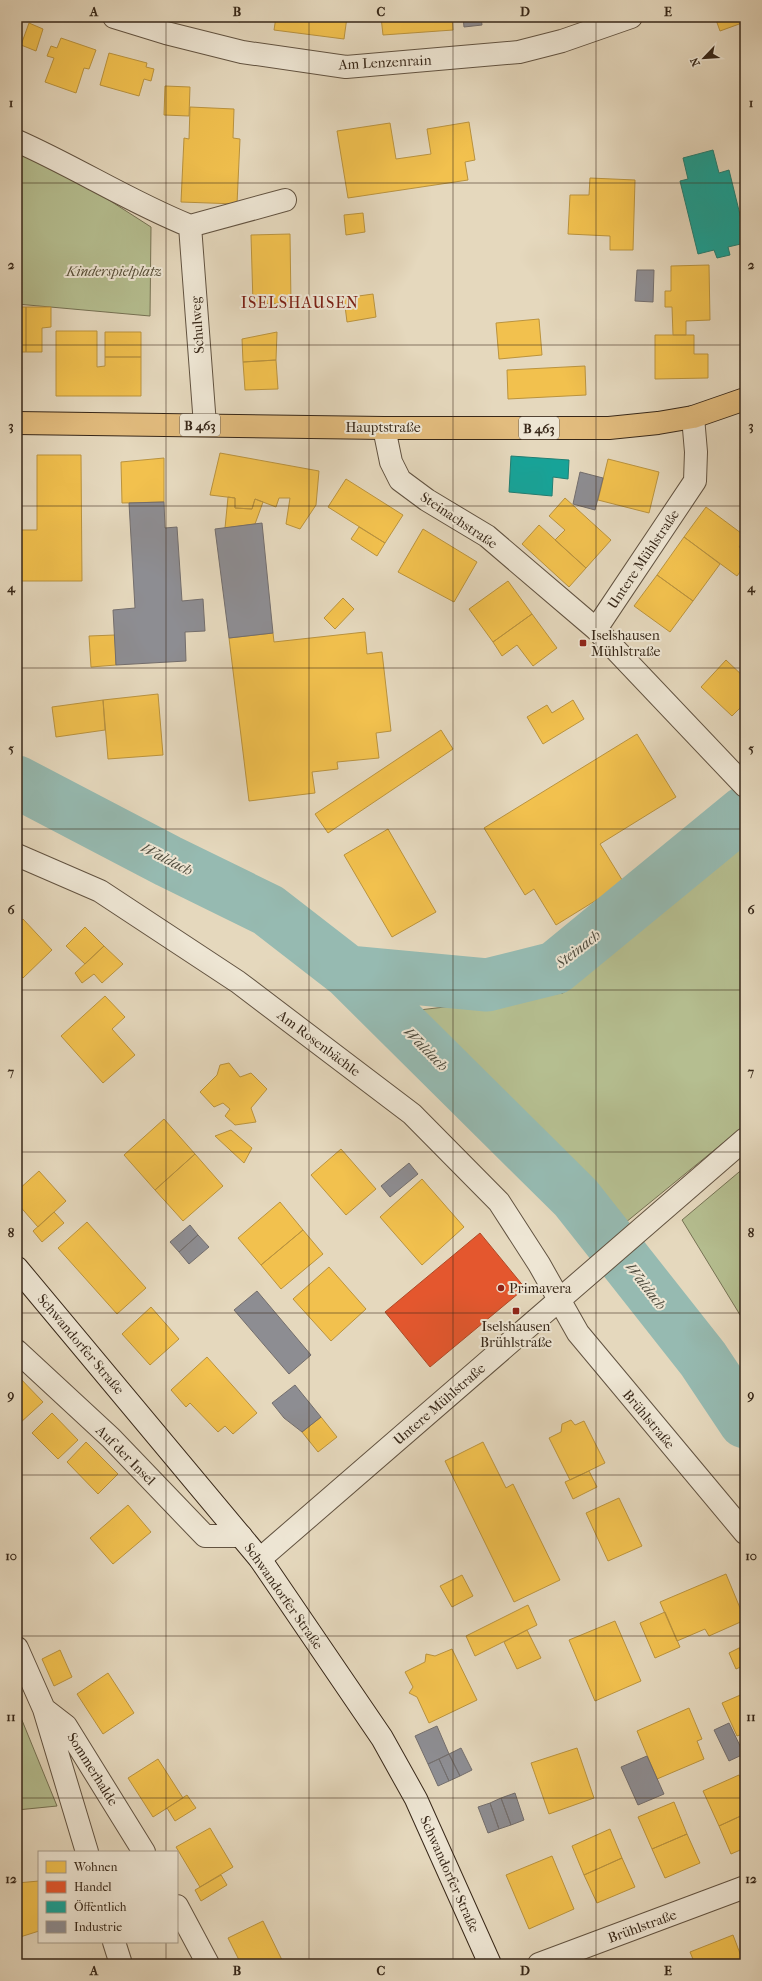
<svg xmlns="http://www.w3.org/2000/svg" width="762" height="1981" font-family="'IM FELL French Canon',serif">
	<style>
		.green { fill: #b5be90; stroke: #767254 }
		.homes { fill: #f2c14e; stroke: #ba933e }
		.shops { fill: #e4572e; stroke: #b04927 }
		.public { fill: #17a398; stroke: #217e72 }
		.industry { fill: #8d8d92; stroke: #736e6d }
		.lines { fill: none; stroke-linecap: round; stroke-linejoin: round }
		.river { stroke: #96bab1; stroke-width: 53 }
		.street-casing { stroke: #625341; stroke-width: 24 }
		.secondary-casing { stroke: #372718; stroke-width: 24 }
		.primary-casing { stroke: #372718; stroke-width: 24 }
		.street { stroke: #eee6d4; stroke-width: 22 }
		.secondary { stroke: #eee6d4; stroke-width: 22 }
		.primary { stroke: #e2bc7e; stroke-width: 22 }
		.grid { fill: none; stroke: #372718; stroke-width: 1; stroke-opacity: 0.55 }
		.poi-dot { fill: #8f2418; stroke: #eee6d4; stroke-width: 1.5 }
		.labels { text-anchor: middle; stroke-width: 4; stroke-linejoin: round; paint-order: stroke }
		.shield { fill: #eee6d4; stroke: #6e6050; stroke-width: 1 }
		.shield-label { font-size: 13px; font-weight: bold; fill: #372718 }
		.street-label { font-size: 14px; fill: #372718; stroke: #eee6d4 }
		.park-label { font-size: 14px; font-style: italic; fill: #564d36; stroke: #eee6d4 }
		.poi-label { font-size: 14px; fill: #372718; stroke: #eee6d4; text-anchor: start }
		.water-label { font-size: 15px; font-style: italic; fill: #4f4c3e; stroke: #eee6d4 }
		.quarter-label { font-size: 16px; letter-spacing: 1px; fill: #7a1f14; stroke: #eee6d4 }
		.neatline { fill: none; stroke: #372718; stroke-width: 1.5 }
		.grid-label { font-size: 13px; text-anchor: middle; font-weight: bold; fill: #372718 }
	</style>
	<rect width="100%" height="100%" fill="#e5d8bd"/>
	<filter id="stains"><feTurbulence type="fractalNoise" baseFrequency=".005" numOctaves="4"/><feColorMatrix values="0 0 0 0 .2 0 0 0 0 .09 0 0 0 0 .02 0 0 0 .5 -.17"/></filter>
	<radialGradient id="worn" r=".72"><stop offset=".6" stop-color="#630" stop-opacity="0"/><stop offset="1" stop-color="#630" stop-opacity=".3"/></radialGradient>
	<path class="green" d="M 17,141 L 151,227 L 150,316 L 17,304 Z
		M 745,839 L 745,1125 L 620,1227 L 394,1013 L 563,993 Z
		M 745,1167 L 745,1323 L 682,1220 Z
		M 17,1708 L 57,1806 L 17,1810 Z"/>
	<path class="homes" d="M 217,17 L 241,17 L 240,22 Z
		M 276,17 L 347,17 L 344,39 L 274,30 Z
		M 381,17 L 452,17 L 453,30 L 383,35 Z
		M 715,17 L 745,17 L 745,32 L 742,23 L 720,31 Z
		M 29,23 L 43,29 L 36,51 L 21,45 Z
		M 61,38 L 96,50 L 89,69 L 84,68 L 76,93 L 45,82 L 54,58 L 47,56 L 51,46 L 57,48 Z
		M 109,53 L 147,63 L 146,67 L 154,69 L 151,81 L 144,79 L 139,96 L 100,85 Z
		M 165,86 L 190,87 L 189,116 L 164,115 Z
		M 190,107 L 234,109 L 233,138 L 240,139 L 237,204 L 181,202 L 184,138 L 189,139 Z
		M 469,122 L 475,160 L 465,162 L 468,180 L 348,198 L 337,131 L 390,123 L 396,159 L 431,154 L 427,129 Z
		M 590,178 L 635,180 L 633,250 L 610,250 L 610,236 L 568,234 L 570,195 L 589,195 Z
		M 363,213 L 365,232 L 346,235 L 344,215 Z
		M 290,234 L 291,303 L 253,304 L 251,235 Z
		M 709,265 L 710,320 L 686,321 L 686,335 L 673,335 L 672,307 L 665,307 L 665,291 L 671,291 L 671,266 Z
		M 373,294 L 376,317 L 347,322 L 344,298 Z
		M 17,307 L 26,307 L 26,352 L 17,352 Z
		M 26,307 L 51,307 L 51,327 L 42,328 L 42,352 L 26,352 Z
		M 539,319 L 542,355 L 499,359 L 496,323 Z
		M 56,331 L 97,331 L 97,367 L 105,366 L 105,357 L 141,357 L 141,396 L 56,396 Z
		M 105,332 L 141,332 L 141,357 L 105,357 Z
		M 277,332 L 276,360 L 243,362 L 242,339 Z
		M 655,335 L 694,335 L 694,354 L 708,354 L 708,378 L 655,379 Z
		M 276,360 L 278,389 L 245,390 L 243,362 Z
		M 585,366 L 586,395 L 508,399 L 507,370 Z
		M 220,453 L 319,471 L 316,505 L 300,529 L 286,524 L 290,498 L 279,498 L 276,507 L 255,499 L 252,509 L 235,508 L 235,498 L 210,495 Z
		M 745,454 L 745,465 L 740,457 Z
		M 37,455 L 81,455 L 82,581 L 17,581 L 17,530 L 37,530 Z
		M 164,458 L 164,502 L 122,503 L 121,462 Z
		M 608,459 L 659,472 L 649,513 L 598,500 Z
		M 346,479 L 403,515 L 385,543 L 328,507 Z
		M 228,497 L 235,498 L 235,508 L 252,509 L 255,499 L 263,502 L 255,524 L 225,528 Z
		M 565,498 L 611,540 L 586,568 L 555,540 L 565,530 L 549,516 Z
		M 706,507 L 745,536 L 745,539 L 739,547 L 745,552 L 745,565 L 737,576 L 684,537 Z
		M 539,525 L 586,568 L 569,587 L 522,544 Z
		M 359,527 L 385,543 L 377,556 L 351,539 Z
		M 423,529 L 477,562 L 454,602 L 398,572 Z
		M 684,537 L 720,564 L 693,601 L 657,575 Z
		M 657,575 L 693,601 L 670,632 L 634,606 Z
		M 508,581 L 532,614 L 493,642 L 469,609 Z
		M 343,598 L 354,609 L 335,629 L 324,618 Z
		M 532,614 L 557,648 L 533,666 L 517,645 L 502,656 L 493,642 Z
		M 365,632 L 367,654 L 382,652 L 391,731 L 376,733 L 379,758 L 337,762 L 338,769 L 312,772 L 315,793 L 249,801 L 229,638 L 273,633 L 274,642 Z
		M 115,635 L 116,665 L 91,667 L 89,636 Z
		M 726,660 L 745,678 L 745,703 L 732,716 L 701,687 Z
		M 158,694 L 163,755 L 108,759 L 103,700 Z
		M 103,700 L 105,730 L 56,737 L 52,707 Z
		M 573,700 L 584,719 L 543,744 L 527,717 L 547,705 L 552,713 Z
		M 441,730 L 453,749 L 328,833 L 315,814 Z
		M 637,734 L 676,797 L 600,844 L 624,883 L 556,925 L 534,889 L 525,895 L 484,828 Z
		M 388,829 L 436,912 L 392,937 L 344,855 Z
		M 23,919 L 52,950 L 23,978 L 17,971 L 17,924 Z
		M 85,927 L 104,946 L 85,964 L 66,946 Z
		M 104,946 L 123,964 L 102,983 L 94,974 L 82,983 L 75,973 Z
		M 105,996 L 125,1017 L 112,1029 L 135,1055 L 103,1083 L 61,1036 Z
		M 229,1063 L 240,1077 L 251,1073 L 267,1089 L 251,1108 L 256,1122 L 235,1125 L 225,1116 L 230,1109 L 223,1103 L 214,1107 L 200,1092 L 217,1075 L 220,1065 Z
		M 164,1119 L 195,1154 L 155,1190 L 124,1155 Z
		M 231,1130 L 252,1148 L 244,1163 L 215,1136 Z
		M 341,1149 L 376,1189 L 346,1215 L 311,1175 Z
		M 195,1154 L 223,1186 L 183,1221 L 155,1190 Z
		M 39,1171 L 66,1201 L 38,1227 L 17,1203 L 17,1191 Z
		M 422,1179 L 464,1227 L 422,1265 L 380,1217 Z
		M 280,1202 L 303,1230 L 261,1265 L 238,1238 Z
		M 54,1212 L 64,1223 L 42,1242 L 33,1231 Z
		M 87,1222 L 146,1288 L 117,1314 L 58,1248 Z
		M 303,1230 L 323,1254 L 281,1289 L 261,1265 Z
		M 329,1267 L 366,1309 L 331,1341 L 293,1299 Z
		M 151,1307 L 179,1339 L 150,1365 L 122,1334 Z
		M 207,1357 L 257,1413 L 233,1434 L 225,1426 L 218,1432 L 190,1403 L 186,1407 L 171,1390 Z
		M 17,1375 L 43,1402 L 20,1423 L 17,1420 Z
		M 52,1413 L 78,1440 L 58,1459 L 32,1433 Z
		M 321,1417 L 337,1437 L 318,1452 L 302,1432 Z
		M 571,1420 L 575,1425 L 584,1421 L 605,1463 L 570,1480 L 549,1438 L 561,1432 L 562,1424 Z
		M 86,1442 L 118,1474 L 98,1494 L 67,1462 Z
		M 483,1442 L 506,1488 L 513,1484 L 560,1580 L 514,1602 L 445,1461 Z
		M 589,1471 L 597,1487 L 573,1499 L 565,1482 Z
		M 619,1498 L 642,1546 L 608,1561 L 586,1513 Z
		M 128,1505 L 151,1532 L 113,1564 L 90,1538 Z
		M 726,1574 L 745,1620 L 709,1636 L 705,1629 L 677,1641 L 660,1602 Z
		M 462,1575 L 473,1596 L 452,1607 L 440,1586 Z
		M 528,1605 L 537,1625 L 475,1656 L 466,1636 Z
		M 665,1612 L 680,1647 L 655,1658 L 640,1623 Z
		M 615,1621 L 641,1681 L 595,1701 L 569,1640 Z
		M 527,1630 L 541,1658 L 517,1669 L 504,1642 Z
		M 745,1645 L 745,1660 L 739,1648 Z
		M 739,1648 L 745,1660 L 745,1665 L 736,1669 L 729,1653 Z
		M 452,1649 L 477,1700 L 429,1723 L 417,1697 L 409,1693 L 413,1687 L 405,1672 L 425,1662 L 426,1654 L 435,1656 Z
		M 60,1650 L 72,1677 L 54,1686 L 42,1659 Z
		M 108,1673 L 134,1713 L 103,1734 L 77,1694 Z
		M 745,1693 L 745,1733 L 737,1736 L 722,1703 Z
		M 689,1708 L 702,1739 L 697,1741 L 704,1759 L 657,1779 L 637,1731 Z
		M 577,1748 L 594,1798 L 549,1814 L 531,1763 Z
		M 158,1759 L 183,1798 L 153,1817 L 128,1778 Z
		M 739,1775 L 745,1789 L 745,1814 L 719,1826 L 703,1791 Z
		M 187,1795 L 196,1808 L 175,1821 L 167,1808 Z
		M 674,1802 L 687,1834 L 652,1849 L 638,1817 Z
		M 745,1814 L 745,1848 L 731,1854 L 719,1826 Z
		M 210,1828 L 233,1867 L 200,1887 L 176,1847 Z
		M 610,1829 L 622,1858 L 584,1875 L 572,1846 Z
		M 687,1834 L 700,1863 L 665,1878 L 652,1849 Z
		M 552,1856 L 574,1909 L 529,1929 L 506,1875 Z
		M 622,1858 L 635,1887 L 597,1903 L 584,1875 Z
		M 221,1875 L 227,1885 L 201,1901 L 195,1890 Z
		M 39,1881 L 39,1931 L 17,1938 L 17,1883 Z
		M 263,1921 L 282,1960 L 274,1964 L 241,1964 L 228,1938 Z
		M 733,1935 L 744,1964 L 695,1964 L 690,1952 Z"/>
	<path class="shops" d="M 480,1233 L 525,1288 L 430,1367 L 385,1312 Z"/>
	<path class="public" d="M 713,150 L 719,173 L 729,170 L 745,235 L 745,243 L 728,247 L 730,255 L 717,258 L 714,250 L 698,254 L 680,181 L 688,179 L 683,158 Z
		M 511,456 L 569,460 L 568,479 L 553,477 L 552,496 L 509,492 Z"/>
	<path class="industry" d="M 463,17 L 481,17 L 482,25 L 464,27 Z
		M 637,270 L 654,270 L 653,302 L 635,301 Z
		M 580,472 L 603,478 L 595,510 L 573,504 Z
		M 164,502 L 165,528 L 177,527 L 182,601 L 203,599 L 205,631 L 185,632 L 186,661 L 116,665 L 113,610 L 135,608 L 129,503 Z
		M 262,523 L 273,633 L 229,638 L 215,529 Z
		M 409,1163 L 418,1174 L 390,1197 L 381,1186 Z
		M 190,1225 L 198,1235 L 179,1252 L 170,1242 Z
		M 198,1235 L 209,1247 L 189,1264 L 179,1252 Z
		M 257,1291 L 311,1355 L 289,1374 L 234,1310 Z
		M 295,1385 L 321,1417 L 302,1432 L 284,1418 L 272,1403 Z
		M 729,1723 L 744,1754 L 729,1761 L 714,1730 Z
		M 437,1726 L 449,1754 L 428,1764 L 415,1736 Z
		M 461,1748 L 472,1770 L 460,1776 L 449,1754 Z
		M 449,1754 L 460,1776 L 449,1781 L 439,1759 Z
		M 647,1756 L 664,1794 L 638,1805 L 621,1767 Z
		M 439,1759 L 449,1781 L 438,1786 L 428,1764 Z
		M 515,1793 L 524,1820 L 511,1825 L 501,1798 Z
		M 501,1798 L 511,1825 L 499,1829 L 490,1803 Z
		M 490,1803 L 499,1829 L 488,1833 L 478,1807 Z"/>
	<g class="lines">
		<path class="river" d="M 17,782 L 168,861 L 268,910 L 348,972 L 576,1198 L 703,1359 L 745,1422
			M 348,972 L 487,985 L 555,968 L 745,812"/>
		<defs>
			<path id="street" d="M 114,17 L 166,33 L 242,52 L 346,67 L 519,52 L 562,41 L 631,17
				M 17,141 C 76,167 130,202 190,226 L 205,425
				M 190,226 L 285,200
				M 384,428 L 391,462 L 400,480 L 427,500 L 487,536 L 596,629 L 745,786
				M 596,629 L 695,481 L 696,452 L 693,417
				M 17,855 L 100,891 L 238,982 L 412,1114 L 499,1202 L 539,1264 L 578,1333 L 745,1533
				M 17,1351 L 111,1438 L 205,1536 L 241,1536
				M 260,1559 L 745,1139
				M 17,1648 L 44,1709 L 87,1852
				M 44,1709 L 66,1726 L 144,1852
				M 177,1906 L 208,1964
				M 114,1942 L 121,1964
				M 539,1964 L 745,1887"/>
			<path id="secondary" d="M 17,1268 L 260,1559 L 382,1738 L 416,1799 L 490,1964"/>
			<path id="primary" d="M 17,423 L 384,428 L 609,428 L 658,423 L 693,417 L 745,399"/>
		</defs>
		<use href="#street" class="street-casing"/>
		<use href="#secondary" class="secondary-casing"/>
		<use href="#primary" class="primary-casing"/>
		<use href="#street" class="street"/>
		<use href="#secondary" class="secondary"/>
		<use href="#primary" class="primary"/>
	</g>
	<path class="grid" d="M 166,17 L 166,1852M 309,17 L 309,1964M 453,17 L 453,1964M 596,17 L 596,1964M 17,183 L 745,183M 17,345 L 745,345M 17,506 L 745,506M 17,668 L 745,668M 17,829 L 745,829M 17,990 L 745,990M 17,1152 L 745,1152M 17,1313 L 745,1313M 17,1475 L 745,1475M 17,1636 L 745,1636M 17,1798 L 745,1798M 166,1942 L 166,1964"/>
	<g class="poi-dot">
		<rect x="579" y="639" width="8" height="8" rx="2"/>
		<circle cx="501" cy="1288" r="4"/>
		<rect x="512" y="1307" width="8" height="8" rx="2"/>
	</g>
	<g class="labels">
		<g class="shield">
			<rect x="180" y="414" width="40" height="22" rx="3"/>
			<rect x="519" y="417" width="40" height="22" rx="3"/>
		</g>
		<g class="shield-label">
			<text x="200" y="430">B 463</text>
			<text x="539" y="433">B 463</text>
		</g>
		<g class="street-label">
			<text transform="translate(385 62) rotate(-3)" y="5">Am Lenzenrain</text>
			<text transform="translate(197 325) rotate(-94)" y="5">Schulweg</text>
			<text x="383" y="432">Hauptstraße</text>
			<text transform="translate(459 520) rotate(34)" y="5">Steinachstraße</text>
			<text transform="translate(643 559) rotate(-56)" y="5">Untere Mühlstraße</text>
			<text transform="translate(319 1043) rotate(37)" y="5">Am Rosenbächle</text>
			<text transform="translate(81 1344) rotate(50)" y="5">Schwandorfer Straße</text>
			<text transform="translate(439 1404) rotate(-41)" y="5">Untere Mühlstraße</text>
			<text transform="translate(649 1419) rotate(50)" y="5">Brühlstraße</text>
			<text transform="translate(126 1455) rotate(45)" y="5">Auf der Insel</text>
			<text transform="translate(284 1596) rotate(55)" y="5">Schwandorfer Straße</text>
			<text transform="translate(93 1769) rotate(58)" y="5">Sommerhalde</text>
			<text transform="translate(450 1874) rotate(66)" y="5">Schwandorfer Straße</text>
			<text transform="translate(642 1926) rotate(-20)" y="5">Brühlstraße</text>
		</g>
		<g class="park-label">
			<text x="114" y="276">Kinderspielplatz</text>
		</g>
		<g class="poi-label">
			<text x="591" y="640">Iselshausen<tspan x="591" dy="16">Mühlstraße</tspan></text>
			<text x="509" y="1293">Primavera</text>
			<text x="516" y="1331" text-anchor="middle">Iselshausen<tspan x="516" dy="16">Brühlstraße</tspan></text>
		</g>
		<g class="water-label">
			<text transform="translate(167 859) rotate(27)" y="5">Waldach</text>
			<text transform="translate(578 949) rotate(-38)" y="5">Steinach</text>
			<text transform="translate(426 1049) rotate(45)" y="5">Waldach</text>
			<text transform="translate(646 1286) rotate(52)" y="5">Waldach</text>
		</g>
		<g class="quarter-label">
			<text x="300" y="308">ISELSHAUSEN</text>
		</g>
	</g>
	<rect width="762" height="1981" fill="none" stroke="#e5d8bd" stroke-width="44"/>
	<rect x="38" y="1851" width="140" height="92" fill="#eee6d4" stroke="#a59a89"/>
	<rect x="46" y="1861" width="20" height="12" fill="#f2c14e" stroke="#a59a89"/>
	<text x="74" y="1871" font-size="12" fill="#372718">Wohnen</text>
	<rect x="46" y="1881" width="20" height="12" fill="#e4572e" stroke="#a59a89"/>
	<text x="74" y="1891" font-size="12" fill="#372718">Handel</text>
	<rect x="46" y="1901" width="20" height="12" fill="#17a398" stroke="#a59a89"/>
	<text x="74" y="1911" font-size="12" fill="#372718">Öffentlich</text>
	<rect x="46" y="1921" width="20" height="12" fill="#8d8d92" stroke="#a59a89"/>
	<text x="74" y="1931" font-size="12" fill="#372718">Industrie</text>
	<g transform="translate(704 58) rotate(245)" stroke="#eee6d4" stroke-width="3" paint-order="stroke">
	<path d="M0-3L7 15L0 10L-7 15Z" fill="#372718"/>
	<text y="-6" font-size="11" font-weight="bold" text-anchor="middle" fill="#372718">N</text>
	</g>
	<rect x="22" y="22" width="718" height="1937" class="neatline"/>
	<g class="grid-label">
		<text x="94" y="16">A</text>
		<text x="237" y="16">B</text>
		<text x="381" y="16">C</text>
		<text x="525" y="16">D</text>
		<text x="668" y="16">E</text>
		<text x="11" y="107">1</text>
		<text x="751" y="107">1</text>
		<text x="11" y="269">2</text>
		<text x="751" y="269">2</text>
		<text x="11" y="430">3</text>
		<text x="751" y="430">3</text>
		<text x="11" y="592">4</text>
		<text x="751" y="592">4</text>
		<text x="11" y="753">5</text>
		<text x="751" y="753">5</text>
		<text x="11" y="914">6</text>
		<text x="751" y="914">6</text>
		<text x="11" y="1076">7</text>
		<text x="751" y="1076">7</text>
		<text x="11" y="1237">8</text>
		<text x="751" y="1237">8</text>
		<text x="11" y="1399">9</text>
		<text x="751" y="1399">9</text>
		<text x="11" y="1560">10</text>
		<text x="751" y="1560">10</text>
		<text x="11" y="1721">11</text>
		<text x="751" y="1721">11</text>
		<text x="11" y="1883">12</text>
		<text x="751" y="1883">12</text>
		<text x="94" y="1975">A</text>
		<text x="237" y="1975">B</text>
		<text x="381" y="1975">C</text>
		<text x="525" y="1975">D</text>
		<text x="668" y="1975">E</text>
	</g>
	<rect width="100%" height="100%" filter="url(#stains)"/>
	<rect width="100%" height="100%" fill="url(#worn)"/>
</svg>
